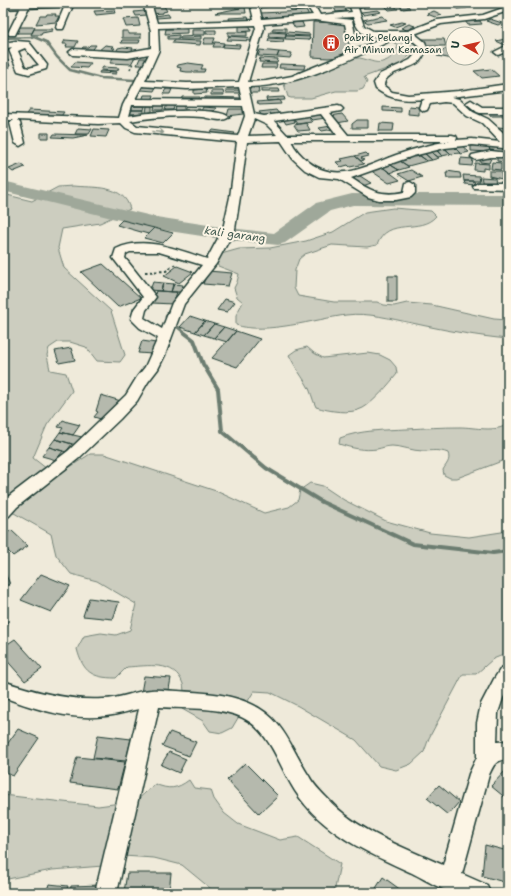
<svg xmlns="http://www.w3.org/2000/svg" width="511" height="896" font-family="'Shantell Sans',sans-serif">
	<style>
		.green { fill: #cccdbf; stroke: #76857a }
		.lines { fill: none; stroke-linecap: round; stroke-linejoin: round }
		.stream-far2 { stroke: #6c7d71; stroke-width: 2.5 }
		.stream-far1 { stroke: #6c7d71; stroke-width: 3 }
		.stream { stroke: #6c7d71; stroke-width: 4 }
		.river { fill: #9fa89a; fill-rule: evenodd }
		.building { fill: #b5b9ad; stroke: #1f3d34 }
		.minor-casing { stroke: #1f3d34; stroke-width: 3 }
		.highway-casing { stroke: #1f3d34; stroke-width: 3 }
		.path-far1 { stroke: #1f3d34; stroke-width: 1.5; stroke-dasharray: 2 2; stroke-linecap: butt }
		.path { stroke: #1f3d34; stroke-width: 2; stroke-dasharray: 2.5 2.5; stroke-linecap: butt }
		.minor { fill: #fcf5e5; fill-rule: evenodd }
		.highway { fill: #fcf5e5; fill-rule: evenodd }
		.oneway { stroke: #8e998c }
		.labels { text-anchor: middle; stroke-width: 4; stroke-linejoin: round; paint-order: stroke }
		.far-poi-label { font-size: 10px; fill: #1f3d34; stroke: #fcf5e5; text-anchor: start }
		.far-water-label { font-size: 11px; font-style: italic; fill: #455d53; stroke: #fcf5e5 }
	</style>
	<rect width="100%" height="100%" fill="#efeada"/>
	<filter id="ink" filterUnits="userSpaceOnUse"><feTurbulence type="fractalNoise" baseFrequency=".025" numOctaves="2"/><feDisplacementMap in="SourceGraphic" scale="8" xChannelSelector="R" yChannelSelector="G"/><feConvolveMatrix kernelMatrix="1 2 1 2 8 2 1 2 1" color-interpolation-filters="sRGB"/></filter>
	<g filter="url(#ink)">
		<path class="green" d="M 398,39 L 412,39 L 417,42 L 416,50 L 400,64 L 364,77 L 367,82 L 363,89 L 357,91 L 336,91 L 311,98 L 291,98 L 288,97 L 284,84 L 286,83 C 308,77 334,60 356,58 C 366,57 375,66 385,61 C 391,59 397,52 398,45 L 391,41 Z
			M 73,186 C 93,188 124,184 130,209 L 100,223 L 62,229 L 58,248 L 64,268 L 111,311 L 125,355 L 120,362 L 97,361 L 86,347 L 70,342 L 58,342 L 49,348 L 47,355 L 50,370 L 66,373 L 72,391 L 47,425 L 33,458 L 56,476 L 90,454 L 104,454 L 216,491 L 264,513 L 289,507 L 298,500 L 300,490 L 310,483 L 323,486 L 344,500 L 386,521 L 430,533 L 469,537 L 508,531 L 508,653 L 493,659 L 476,674 L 463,674 L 429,738 L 424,752 L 411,764 L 396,770 L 379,766 L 356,740 L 298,706 L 270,692 L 254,691 L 232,728 L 222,733 L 210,731 L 203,721 L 182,709 C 183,702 185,691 183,684 C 175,660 147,666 127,667 L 116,678 C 92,678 83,672 77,649 L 84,636 L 101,633 L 116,635 L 130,630 L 136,604 L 97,581 L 71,574 L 56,555 L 51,534 L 14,513 L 3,515 L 3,194 L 32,201 L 58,187 Z
			M 393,208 L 431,211 L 436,216 C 420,235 388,216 377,245 L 367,247 L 332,245 L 305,254 L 299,259 L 295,270 L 294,288 L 298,296 L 334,302 L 377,302 L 384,305 L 394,306 L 407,303 L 432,305 L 494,319 L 508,320 L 508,339 C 476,336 444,330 412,323 C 391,319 368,312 346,315 C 316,319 265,335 236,325 L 236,315 L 243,302 L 237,297 L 234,288 L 237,282 L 239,274 L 218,266 L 217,264 L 221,254 L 239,249 L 270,248 L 306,241 L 333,232 L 365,212 Z
			M 307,347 L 314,353 L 323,358 L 368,353 L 380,355 L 390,360 L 396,367 L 397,374 C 389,384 374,402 363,408 C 350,415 329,411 316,407 C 312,399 311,390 306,383 C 300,374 294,365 289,355 L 296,350 Z
			M 508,424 L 508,461 L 502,461 L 457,478 L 450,478 L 444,475 L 443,470 C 446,464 451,461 448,453 C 438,449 432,451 423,451 C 412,451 402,446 392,446 C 386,446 382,448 377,449 C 364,451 351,448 339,444 L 340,438 C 360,430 385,430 407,429 C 425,428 442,427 460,427 C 475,427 495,433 508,424 Z
			M 189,780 L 194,788 L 211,790 L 214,799 L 224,813 L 238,824 L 280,840 L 298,837 L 340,864 L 334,893 L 216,893 L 182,865 L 154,858 L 123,856 L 103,866 L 52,870 L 3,880 L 3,795 L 98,806 L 136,801 L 155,784 C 169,790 177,789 189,780 Z"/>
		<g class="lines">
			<path class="stream-far2" d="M 3,38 L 34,37 L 46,42 L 57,57 L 70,70 L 101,78 L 134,80"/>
			<path class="stream-far1" d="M 169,312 L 166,317 L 186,334"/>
			<path class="stream" d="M 185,333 L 194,340 L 203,364 L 218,389 L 222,431 L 266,468 L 322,502 L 413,544 L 493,553 L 508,551"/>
			<path class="river" d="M 3,181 L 156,217 L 221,227 L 274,233 L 316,203 L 352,194 L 508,194 L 508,206 L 353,205 L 330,211 L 285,243 L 278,245 L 221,239 L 156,229 L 3,191 Z"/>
		</g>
		<path class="building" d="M 131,3 L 134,7 L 122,8 L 120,5 Z
			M 234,3 L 249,3 L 250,6 L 235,7 Z
			M 255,3 L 272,3 L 273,6 L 257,8 Z
			M 287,3 L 302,3 L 303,4 L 301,4 L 304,10 L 291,11 Z
			M 391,3 L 398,9 L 389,10 L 383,4 Z
			M 404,3 L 410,8 L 403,9 L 397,4 Z
			M 451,3 L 462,3 L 467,8 L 457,9 Z
			M 148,5 L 164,6 L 167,11 L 163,12 L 163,13 L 151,14 Z
			M 344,6 L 346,11 L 336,12 L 334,7 Z
			M 245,7 L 246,13 L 215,13 Z
			M 114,10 L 115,13 L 96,15 L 94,11 Z
			M 378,10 L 381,12 L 364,15 L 361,12 Z
			M 144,11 L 146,15 L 136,16 L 134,12 Z
			M 307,11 L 309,16 L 261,18 L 260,13 Z
			M 434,11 L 442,15 L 435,17 L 427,14 Z
			M 47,14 L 56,14 L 55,16 L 59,16 L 56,22 L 36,24 L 40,16 L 46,16 Z
			M 168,14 L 170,17 L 157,18 L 155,16 Z
			M 382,16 L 387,20 L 368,23 L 363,20 Z
			M 248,17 L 249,20 L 237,21 L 230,22 L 229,18 Z
			M 138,18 L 140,26 L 126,27 L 123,19 Z
			M 490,19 L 502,23 L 498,25 L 486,21 Z
			M 465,21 L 480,21 L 482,24 L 468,25 Z
			M 302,22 L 304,27 L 295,28 L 292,23 Z
			M 313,22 L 348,23 L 349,49 L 345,57 L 328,58 L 312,57 Z
			M 402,22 L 406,23 L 395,27 L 390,25 Z
			M 409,24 L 415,26 L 407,30 L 401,28 Z
			M 239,26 L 250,26 L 251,31 L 239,32 Z
			M 18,27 L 35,27 L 32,33 L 15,33 Z
			M 273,28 L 286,28 L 286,32 L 272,31 Z
			M 34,29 L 53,29 L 52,31 L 42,33 L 41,35 L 31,35 Z
			M 166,29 L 187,29 L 187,33 L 165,34 Z
			M 192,30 L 205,30 L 205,35 L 192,35 Z
			M 206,30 L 216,30 L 216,34 L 206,34 Z
			M 122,31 L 128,31 L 128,34 L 141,34 L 141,38 L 122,38 Z
			M 228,32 L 247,32 L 247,36 L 228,36 Z
			M 270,32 L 286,33 L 285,38 L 269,37 Z
			M 287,32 L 310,34 L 309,36 L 286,35 Z
			M 179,35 L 179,39 L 168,39 L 168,36 Z
			M 201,36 L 201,39 L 180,39 L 180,37 Z
			M 229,36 L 256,38 L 254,41 L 227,40 Z
			M 286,36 L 310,37 L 309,40 L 285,39 Z
			M 205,38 L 215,38 L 213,44 L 203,44 Z
			M 269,38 L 284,39 L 283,42 L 268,41 Z
			M 423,39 L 444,39 L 446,46 L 425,46 Z
			M 505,39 L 508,41 L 508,44 L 505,45 L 496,41 Z
			M 65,40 L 78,41 L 75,47 L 66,47 L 67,44 L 63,44 Z
			M 122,40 L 140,40 L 139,43 L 121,43 Z
			M 174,40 L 201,41 L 200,45 L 172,43 Z
			M 215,42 L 224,43 L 222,47 L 213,47 Z
			M 224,44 L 240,45 L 239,48 L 223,47 Z
			M 90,45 L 96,45 L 91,52 L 80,51 L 83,47 L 88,47 Z
			M 105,45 L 113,46 L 111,48 L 115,48 L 111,53 L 98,51 Z
			M 123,47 L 133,48 L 130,54 L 116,52 L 118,48 Z
			M 444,49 L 453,51 L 453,59 L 437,56 Z
			M 260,50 L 279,52 L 277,57 L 258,56 Z
			M 279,52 L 292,53 L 290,58 L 277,57 Z
			M 114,56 L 135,57 L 131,64 L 110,63 Z
			M 140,58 L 148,58 L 144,65 L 137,65 Z
			M 260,58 L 278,59 L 277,63 L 259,62 Z
			M 3,60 L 8,60 L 10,66 L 3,67 Z
			M 75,62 L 91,63 L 87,68 L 71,67 Z
			M 188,63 L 203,65 L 201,69 L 205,69 L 204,72 L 187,72 L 180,71 L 181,68 L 177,67 L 178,65 Z
			M 262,64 L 277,64 L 276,68 L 261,68 Z
			M 280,64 L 305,65 L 304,69 L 279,68 Z
			M 103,67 L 119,68 L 117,71 L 101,70 Z
			M 491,69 L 499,76 L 482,78 L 474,71 Z
			M 100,71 L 117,72 L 116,74 L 99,73 Z
			M 143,86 L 156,87 L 154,91 L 141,90 Z
			M 247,87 L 258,87 L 259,93 L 248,93 Z
			M 166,89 L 172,89 L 170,94 L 163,94 Z
			M 206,89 L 207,93 L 194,94 L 194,90 Z
			M 261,89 L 279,89 L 280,92 L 261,92 Z
			M 226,90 L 240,90 L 240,93 L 226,93 Z
			M 211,91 L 223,91 L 224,95 L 211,95 Z
			M 144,95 L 154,95 L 152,101 L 142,101 Z
			M 182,97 L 200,97 L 199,102 L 181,102 Z
			M 205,97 L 242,98 L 241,103 L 204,102 Z
			M 284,97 L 285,100 L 267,101 L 266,98 Z
			M 279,100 L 281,104 L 259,105 L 257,102 Z
			M 176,103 L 184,103 L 184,109 L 200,109 L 200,112 L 175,112 Z
			M 155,104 L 164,104 L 163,110 L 154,110 Z
			M 167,104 L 175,104 L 173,110 L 165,110 Z
			M 131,106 L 145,106 L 144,110 L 131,110 Z
			M 147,106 L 152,106 L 152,113 L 146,113 Z
			M 409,106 L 419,107 L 419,115 L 408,114 Z
			M 203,107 L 216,108 L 214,111 L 201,111 Z
			M 383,107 L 401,108 L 401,112 L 383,111 Z
			M 229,109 L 244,109 L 243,114 L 227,116 Z
			M 29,110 L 64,112 L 59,119 L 24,117 Z
			M 131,110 L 144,110 L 144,114 L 130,114 Z
			M 276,110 L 280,115 L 263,117 L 259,112 Z
			M 489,111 L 508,111 L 508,117 L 505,117 L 504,116 L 490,116 Z
			M 305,113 L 312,122 L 297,124 L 291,115 Z
			M 323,113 L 326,118 L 312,120 L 308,116 Z
			M 342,114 L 348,121 L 337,123 L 331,116 Z
			M 290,116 L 295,122 L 286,124 L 282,117 Z
			M 357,120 L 368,120 L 368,128 L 352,128 L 352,124 Z
			M 306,123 L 310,130 L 298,131 L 294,125 Z
			M 380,123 L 394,124 L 393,131 L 379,131 Z
			M 331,126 L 334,129 L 322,131 L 319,128 Z
			M 498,127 L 508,128 L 508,134 L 500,134 Z
			M 78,128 L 92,129 L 89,134 L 75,134 Z
			M 94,129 L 109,130 L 106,137 L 91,136 Z
			M 213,130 L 235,133 L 232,138 L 209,135 Z
			M 41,133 L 49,133 L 49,138 L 41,138 Z
			M 54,134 L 88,135 L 73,138 L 52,137 Z
			M 460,144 L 469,152 L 461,154 L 452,145 Z
			M 452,145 L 460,153 L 451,154 L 443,147 Z
			M 471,145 L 489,146 L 490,152 L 471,151 Z
			M 489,146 L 502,147 L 502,149 L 505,149 L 505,152 L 490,152 Z
			M 444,147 L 451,154 L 442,156 L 435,149 Z
			M 436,149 L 442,156 L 438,157 L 430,151 Z
			M 430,151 L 439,158 L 432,160 L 423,152 Z
			M 423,152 L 432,160 L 427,161 L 418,154 Z
			M 366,153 L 369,156 L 361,158 L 364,160 L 361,161 L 355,156 Z
			M 412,155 L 415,157 L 420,156 L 427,161 L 408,166 L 400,161 L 409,159 L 406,156 Z
			M 497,155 L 505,156 L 505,162 L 497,161 Z
			M 355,156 L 364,164 L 350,167 L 348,165 L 341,167 L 336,162 L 343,161 L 341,159 Z
			M 481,156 L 491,158 L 489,163 L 480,162 Z
			M 461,158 L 473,159 L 472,166 L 460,165 Z
			M 397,159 L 409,167 L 399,170 L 389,164 Z
			M 492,162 L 501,163 L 501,170 L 491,169 Z
			M 475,163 L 489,164 L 489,169 L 483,168 L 483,171 L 474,170 Z
			M 21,164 L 25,167 L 13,172 L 9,169 Z
			M 389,164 L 399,170 L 390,173 L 381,166 Z
			M 381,166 L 400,180 L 389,183 L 370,170 Z
			M 411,170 L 422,177 L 409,181 L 398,174 Z
			M 447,171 L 460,173 L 461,178 L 447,178 L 446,173 L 448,173 Z
			M 489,171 L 501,171 L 502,179 L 489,176 Z
			M 357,174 L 371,183 L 363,186 L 349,177 Z
			M 463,175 L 479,176 L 480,181 L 464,181 Z
			M 481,177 L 495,178 L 496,185 L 483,185 Z
			M 464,181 L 474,181 L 475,185 L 465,184 Z
			M 122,220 L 154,228 L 148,234 L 117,225 Z
			M 154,228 L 173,233 L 163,243 L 144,238 Z
			M 103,264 L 141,298 L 118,307 L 81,272 Z
			M 177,266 L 193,272 L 179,283 L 164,276 Z
			M 208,271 L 232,273 L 228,286 L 203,284 Z
			M 388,276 L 397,276 L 397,302 L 388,302 Z
			M 153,282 L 163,283 L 161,291 L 150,290 Z
			M 163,283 L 174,284 L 171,292 L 161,291 Z
			M 173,284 L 183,285 L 181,292 L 171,292 Z
			M 156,291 L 177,292 L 173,304 L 152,303 Z
			M 225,299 L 235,302 L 227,312 L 217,310 Z
			M 190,316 L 205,321 L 195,332 L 180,327 Z
			M 205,321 L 214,324 L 204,335 L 195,332 Z
			M 214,324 L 224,327 L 214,338 L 204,335 Z
			M 224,327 L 236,331 L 227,342 L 214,338 Z
			M 236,331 L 260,339 L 237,367 L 212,358 Z
			M 142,341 L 156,343 L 152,354 L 138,353 Z
			M 71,348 L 75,360 L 59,363 L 55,351 Z
			M 101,395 L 121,401 L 104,420 L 94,417 L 98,412 L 96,411 Z
			M 63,420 L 68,422 L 80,425 L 73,435 L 60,432 L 63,428 L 58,427 Z
			M 60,432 L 82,437 L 76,445 L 55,439 Z
			M 55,439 L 72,444 L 66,452 L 49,447 Z
			M 49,447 L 63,451 L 56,460 L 42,456 Z
			M 11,530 L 28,546 L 13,556 L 3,546 L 3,536 Z
			M 3,569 L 10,584 L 3,587 Z
			M 41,574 L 70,586 L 51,612 L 21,600 Z
			M 89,598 L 119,602 L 113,619 L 83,616 Z
			M 3,602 L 8,625 L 3,626 Z
			M 15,639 L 42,669 L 25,681 L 3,656 L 3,647 Z
			M 144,676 L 171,678 L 168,695 L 141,693 Z
			M 18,729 L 39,738 L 13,776 L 3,771 L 3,750 Z
			M 170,732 L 196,742 L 189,756 L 162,746 Z
			M 98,735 L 131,739 L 126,761 L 93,758 Z
			M 169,752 L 186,759 L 179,773 L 161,765 Z
			M 77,757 L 125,762 L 118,789 L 70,783 Z
			M 245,763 L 278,796 L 259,814 L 227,780 Z
			M 507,769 L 508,770 L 508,800 L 491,786 Z
			M 439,785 L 459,802 L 448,815 L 427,798 Z
			M 485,845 L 508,851 L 508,883 L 482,876 Z
			M 127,873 L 171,873 L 169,893 L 124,892 Z
			M 383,877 L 405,893 L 373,893 Z
			M 49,884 L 68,886 L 66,893 L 46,893 Z
			M 101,885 L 100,893 L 70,893 L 71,886 Z"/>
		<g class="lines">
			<defs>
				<path id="minor" d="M 23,3 L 27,3 L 30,5 L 15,35 L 9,35 L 8,33 Z
					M 66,3 L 74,3 L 64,27 L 63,29 L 57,29 L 56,27 Z
					M 143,3 L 151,3 L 157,23 L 254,20 L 250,3 L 258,3 L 262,19 L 313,15 L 305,3 L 313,3 L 320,15 L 352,12 L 350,7 C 356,2 364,3 371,3 L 358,8 L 364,26 L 373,31 L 408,31 L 437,20 L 483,15 L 503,8 L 502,3 L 508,3 L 508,11 L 484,19 L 441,24 L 417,33 L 415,34 L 425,42 L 427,48 C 425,53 423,58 419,62 C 410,70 384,71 384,86 L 392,92 L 408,95 L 459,91 L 508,84 L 508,90 L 451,97 L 459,99 L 473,112 L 488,119 L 507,136 L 508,138 L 508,151 L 503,148 L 472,145 L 445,148 L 413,156 L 351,178 C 369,190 380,197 404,192 L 406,183 L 410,182 L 415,185 L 415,193 L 411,197 L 396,200 L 379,200 L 368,197 L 339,179 L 319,177 L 305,170 L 293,159 L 281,141 L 247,142 L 240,197 L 235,229 L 216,264 L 184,304 L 165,355 L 158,369 L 148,382 L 137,401 L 120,419 L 78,459 L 17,507 L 9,516 L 3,518 L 3,502 L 5,499 L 68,451 L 126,395 L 137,377 L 145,367 L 158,338 L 140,328 L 131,319 L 134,309 L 143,297 L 113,258 L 116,249 C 145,235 178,250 207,259 L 223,229 L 230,197 L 237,142 L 135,132 L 126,128 L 121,123 L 98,124 L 17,120 L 20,123 L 25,143 L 20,146 L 15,143 L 10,123 L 14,120 L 3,120 L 3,114 L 119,118 L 123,105 L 149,54 L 128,58 L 73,55 L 69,52 L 73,49 L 128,52 L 151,48 L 151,31 ZM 353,17 C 359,37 368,37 387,37 L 292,76 L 266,81 L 248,82 L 264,28 L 263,24 L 315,20 L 345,24 L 347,34 L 351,37 L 355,34 L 352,20 L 335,18 ZM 255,25 L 256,28 L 239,82 L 187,83 L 145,81 L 159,50 L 158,28 ZM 387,37 L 408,37 L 418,45 L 419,48 L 413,57 L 410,60 L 380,74 L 374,83 L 376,89 C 391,100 406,101 425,99 L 421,102 L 419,108 L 424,111 L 427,110 L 430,104 L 444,102 L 453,103 L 467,116 L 482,123 L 500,142 L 472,139 L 456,140 L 457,138 L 456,136 L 452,135 L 348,135 L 330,113 L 341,111 L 343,109 L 341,107 L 338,106 L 264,116 L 254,114 L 248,87 C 299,86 345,62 390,41 L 391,39 ZM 142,86 L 187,89 L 239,87 L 242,100 L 135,99 ZM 132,105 L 243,106 L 245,116 L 238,136 L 137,126 L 130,121 C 153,117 178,115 202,117 C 209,118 223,123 229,117 C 218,106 146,112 129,116 ZM 321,114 L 337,135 L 287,135 L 274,121 ZM 254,119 L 267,125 L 277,135 L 248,136 ZM 291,141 L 450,141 C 431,144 413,149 396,155 C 366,166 337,184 309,162 C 301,156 295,149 291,141 ZM 130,252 L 159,252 L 202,265 L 172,303 L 162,329 L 144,318 L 146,310 L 156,297 L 125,258 L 126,254 Z
					M 16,41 L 29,42 L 47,65 L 46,69 L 29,74 L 18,71 L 9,50 L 12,47 L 3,49 L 3,43 ZM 25,48 L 39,65 L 29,68 L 25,67 L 18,51 Z
					M 508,45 L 508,51 L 498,55 L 494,52 Z
					M 471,100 L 482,107 L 508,107 L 508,113 L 480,113 L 477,112 L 466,103 Z
					M 491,151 L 508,153 L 508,157 L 491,157 L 476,160 L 471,157 L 472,155 Z
					M 478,183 L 508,183 L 508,189 L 474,188 L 473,186 Z
					M 508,666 L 508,689 L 503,698 L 498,713 L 497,742 L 508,741 L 508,759 C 496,760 494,764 489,775 L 462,874 L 487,885 L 490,893 C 479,893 464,896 454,893 C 440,889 426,880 412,873 C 368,853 322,833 295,791 C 280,768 273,739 250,722 C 228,706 186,709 159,707 L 117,893 L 95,893 L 139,709 C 128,711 117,715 106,716 C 71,721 35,709 3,697 L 3,681 C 35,692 69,701 103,699 C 119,699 135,691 151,690 C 160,689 169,691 178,691 C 203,693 226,693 249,703 C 284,718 290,747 309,776 C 313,784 320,791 326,797 C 356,831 403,847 443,865 L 469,774 L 477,757 L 477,723 L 481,704 L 494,679 L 501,668 Z"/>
				<path id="highway" d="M 3,3 L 76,3 L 74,5 L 70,6 L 3,9 Z"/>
			</defs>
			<use href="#minor" class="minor-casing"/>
			<use href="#highway" class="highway-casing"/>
			<path class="path-far1" d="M 3,68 L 10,68
				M 130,69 L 133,63"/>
			<path class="path" d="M 145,272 L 166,271 L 177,263"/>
			<use href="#minor" class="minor"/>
			<use href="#highway" class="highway"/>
		</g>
		<defs><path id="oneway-shaft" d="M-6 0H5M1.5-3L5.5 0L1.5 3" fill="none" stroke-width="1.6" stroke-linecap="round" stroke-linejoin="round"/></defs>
		<use class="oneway" href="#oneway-shaft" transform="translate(158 132) rotate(5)"/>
	</g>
	<defs>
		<symbol id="building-disc" viewBox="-11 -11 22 22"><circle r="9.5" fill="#c8321e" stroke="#fcf5e5"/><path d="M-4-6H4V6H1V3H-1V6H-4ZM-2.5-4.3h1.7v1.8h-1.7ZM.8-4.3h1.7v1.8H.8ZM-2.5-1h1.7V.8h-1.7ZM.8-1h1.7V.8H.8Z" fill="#fff"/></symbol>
	</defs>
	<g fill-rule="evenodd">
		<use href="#building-disc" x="321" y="33" width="20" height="20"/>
	</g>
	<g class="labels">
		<g class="far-poi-label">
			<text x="344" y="41">Pabrik Pelangi<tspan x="344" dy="12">Air Minum Kemasan</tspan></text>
		</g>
		<g class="far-water-label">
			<text transform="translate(235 234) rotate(8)" y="4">kali garang</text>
		</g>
	</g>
	<rect width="511" height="896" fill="none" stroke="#fcf5e5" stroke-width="16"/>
	<rect x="8" y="8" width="495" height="880" fill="none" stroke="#1f3d34" stroke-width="1.5" filter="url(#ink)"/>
	<g transform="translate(465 46) rotate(278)"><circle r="19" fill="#fcf5e5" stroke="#a4ab9e"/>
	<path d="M0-3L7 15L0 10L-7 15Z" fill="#c8321e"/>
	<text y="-6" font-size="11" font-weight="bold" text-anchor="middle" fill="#1f3d34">U</text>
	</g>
</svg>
